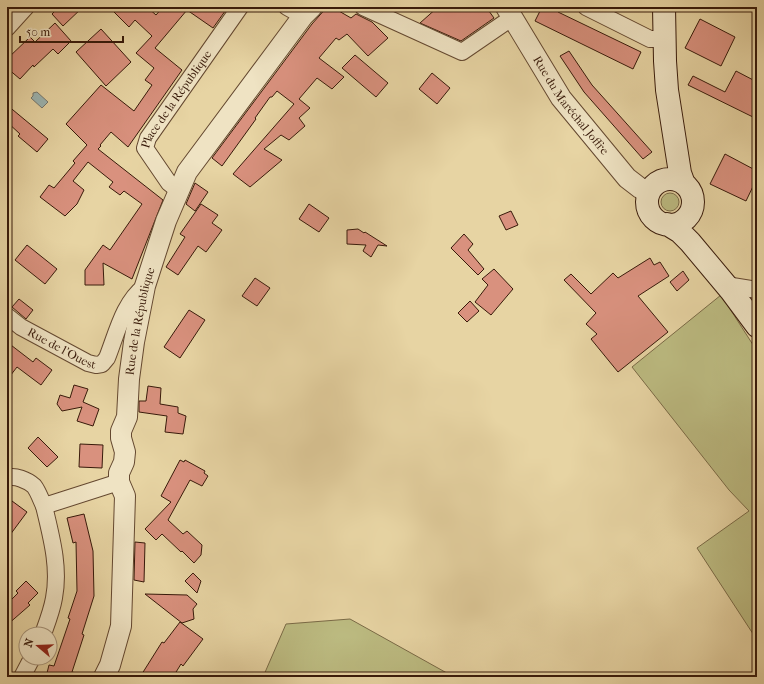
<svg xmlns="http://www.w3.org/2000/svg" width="764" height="684" font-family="'IM FELL French Canon',serif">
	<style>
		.green { fill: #bcbb81; stroke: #7a6a46 }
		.water { fill: #9cb5b2; stroke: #74776f }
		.building { fill: #d9917e; stroke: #381a0a }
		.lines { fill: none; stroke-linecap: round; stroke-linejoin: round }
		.minor-casing { stroke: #644830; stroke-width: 18 }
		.tertiary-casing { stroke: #644830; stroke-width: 22 }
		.secondary-casing { stroke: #381a0a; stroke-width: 24 }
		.minor { stroke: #efe3c3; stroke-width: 16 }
		.tertiary { stroke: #efe3c3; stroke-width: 20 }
		.secondary { stroke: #efe3c3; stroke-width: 22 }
		.labels { text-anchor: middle; stroke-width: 3; stroke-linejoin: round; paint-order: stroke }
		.street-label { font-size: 12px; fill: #381a0a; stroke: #efe3c3 }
	</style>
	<rect width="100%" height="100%" fill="#e7d4a3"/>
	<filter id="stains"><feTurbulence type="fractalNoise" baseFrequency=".005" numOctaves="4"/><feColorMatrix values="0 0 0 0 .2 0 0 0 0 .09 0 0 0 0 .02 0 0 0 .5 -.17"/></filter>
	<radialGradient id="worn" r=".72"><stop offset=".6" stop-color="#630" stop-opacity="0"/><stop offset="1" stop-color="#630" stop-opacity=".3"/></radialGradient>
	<path class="green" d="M661 202a9 9 0 1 1 18 0a9 9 0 1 1-18 0Z
		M 721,295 L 757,351 L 757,640 L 697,548 L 749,511 L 729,490 L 632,367 Z
		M 350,619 L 454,677 L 263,677 L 286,624 Z"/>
	<path class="water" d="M 37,92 L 48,102 L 42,108 L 31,98 L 33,96 L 33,93 Z"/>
	<path class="building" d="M 59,7 L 83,7 L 63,26 L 52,14 Z
		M 109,7 L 147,7 L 156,15 L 163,7 L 228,7 L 213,28 L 187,10 L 155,48 L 182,70 L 128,147 L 111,132 L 100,145 L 101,146 L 98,149 L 163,200 L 132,279 L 103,263 L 104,285 L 85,285 L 85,270 L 103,245 L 110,250 L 142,204 L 124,191 L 120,195 L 109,187 L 113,182 L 88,162 L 73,181 L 84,190 L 77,204 L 65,216 L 40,197 L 49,185 L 54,188 L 75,163 L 73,161 L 87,145 L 66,124 L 101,85 L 134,111 L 152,85 L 145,80 L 154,68 L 136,53 L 152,36 L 135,20 L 129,27 Z
		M 327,7 L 332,7 L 351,18 L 356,14 L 372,22 L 388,38 L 368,56 L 347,34 L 339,40 L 336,38 L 319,58 L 344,77 L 332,89 L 317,78 L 299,99 L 310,108 L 299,118 L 305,126 L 289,140 L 281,135 L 264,149 L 282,160 L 250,187 L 233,174 L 294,104 L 277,91 L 272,97 L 270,97 L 255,118 L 256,119 L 222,166 L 212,158 L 312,24 Z
		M 438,7 L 486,7 L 494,18 L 461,41 L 420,23 Z
		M 542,7 L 561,7 L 558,12 L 641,52 L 633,69 L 535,21 Z
		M 700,19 L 735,37 L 721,66 L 685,48 Z
		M 55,23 L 71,41 L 58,54 L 53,49 L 34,67 L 33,65 L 20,79 L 7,68 L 7,59 L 30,37 L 35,42 Z
		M 101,29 L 131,62 L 106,86 L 76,52 Z
		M 569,51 L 592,85 L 652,152 L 643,159 L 584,92 L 560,56 Z
		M 355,55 L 388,83 L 376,97 L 342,68 Z
		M 736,71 L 757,82 L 757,119 L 688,85 L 693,76 L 725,92 Z
		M 432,73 L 450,88 L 437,104 L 419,89 Z
		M 7,105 L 48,139 L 37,152 L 18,136 L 20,134 L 7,122 Z
		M 725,154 L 757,171 L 757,178 L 746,201 L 710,184 Z
		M 195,183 L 208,192 L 195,211 L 186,204 Z
		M 201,204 L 218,215 L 212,223 L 222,230 L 206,252 L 198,246 L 178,275 L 166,267 L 185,237 L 180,234 Z
		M 309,204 L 329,218 L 319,232 L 299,219 Z
		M 511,211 L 518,225 L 506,230 L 499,216 Z
		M 358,229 L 364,233 L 365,232 L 387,246 L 378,245 L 371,257 L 363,251 L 366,245 L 347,244 L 347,230 Z
		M 464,234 L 473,244 L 468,250 L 484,269 L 478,275 L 451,248 Z
		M 27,245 L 57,269 L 45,284 L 15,260 Z
		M 650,258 L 654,265 L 660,262 L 669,276 L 638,296 L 668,332 L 618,372 L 591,339 L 597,334 L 586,324 L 596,313 L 564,280 L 571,274 L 591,294 L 613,273 L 618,278 Z
		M 494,269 L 513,289 L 491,315 L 475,302 L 488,285 L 482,279 Z
		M 683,271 L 689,280 L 677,291 L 670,282 Z
		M 255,278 L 270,288 L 257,306 L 242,296 Z
		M 19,299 L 33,310 L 26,319 L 12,307 Z
		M 470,301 L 479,311 L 467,322 L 458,313 Z
		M 189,310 L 205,320 L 180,358 L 164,347 Z
		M 7,342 L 33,362 L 36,358 L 52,370 L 41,385 L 17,367 L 7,380 Z
		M 74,385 L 88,389 L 83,402 L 99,409 L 93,426 L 77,421 L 82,407 L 62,411 L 57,404 L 60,395 L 70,398 Z
		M 148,386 L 161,388 L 160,404 L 178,407 L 178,413 L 186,416 L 183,434 L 165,432 L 167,416 L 139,412 L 139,401 L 146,401 Z
		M 38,437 L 58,457 L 47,467 L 28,448 Z
		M 80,444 L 103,445 L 102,468 L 79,467 Z
		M 180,460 L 184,462 L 185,460 L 205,471 L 204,473 L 208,476 L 202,486 L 190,480 L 168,520 L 183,534 L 187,531 L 202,545 L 201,555 L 194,563 L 182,551 L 181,552 L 162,534 L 156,540 L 145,529 L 171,502 L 161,496 Z
		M 12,501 L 27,512 L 7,539 L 7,508 Z
		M 84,514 L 93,551 L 94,596 L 82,634 L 84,635 L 72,672 L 80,674 L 80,677 L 46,677 L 49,665 L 54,666 L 70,619 L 68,618 L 77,591 L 76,542 L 73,543 L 67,518 Z
		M 135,542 L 145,543 L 144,582 L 134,580 Z
		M 193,573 L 201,581 L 197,593 L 185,581 Z
		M 26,581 L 38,593 L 28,603 L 30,605 L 7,625 L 7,604 L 18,593 L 16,591 Z
		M 145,594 L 187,595 L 197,604 L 193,609 L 194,619 L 182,623 Z
		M 180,622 L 203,639 L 183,666 L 181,664 L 173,677 L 140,677 L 162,642 L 164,643 Z"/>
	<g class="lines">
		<defs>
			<g id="minor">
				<path d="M 287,7 L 303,16"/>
				<path d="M 363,7 L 462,52 L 513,17"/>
				<path d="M 586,7 L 650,39 L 664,39"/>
				<path d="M 7,28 L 26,7"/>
				<path id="s1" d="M 178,190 L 169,183 L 145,148 L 148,138 L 240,7"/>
				<path d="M 726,285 L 757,290"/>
				<path id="s2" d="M 7,316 L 21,327 L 88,363 L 96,365 L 102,364 L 107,358 C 117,333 123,303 145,286"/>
				<path d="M 7,478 C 15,475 27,480 34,486 C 38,491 41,500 44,506 L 119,482"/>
				<path d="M 43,634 C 47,623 52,610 54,598 C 60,567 51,536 44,506"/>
				<path d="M 22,677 L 32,658"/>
			</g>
			<g id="tertiary">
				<path id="s3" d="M 506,7 L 561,98 L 627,178 L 640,188 L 649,193"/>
				<path id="s4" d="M 104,677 L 110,665 L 121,626 L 125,496 L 119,482 L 119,473 L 124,462 L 125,452 L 121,438 L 121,431 L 127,417 L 129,379 L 134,342 L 145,286 L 166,221 L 187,172 L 303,16 L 312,7"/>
			</g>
			<path id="secondary" d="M 664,7 L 665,61 L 667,90 L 680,173 L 684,184
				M647 202a23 23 0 1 1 46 0a23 23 0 1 1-46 0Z
				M 667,224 L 680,232 L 690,242 L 731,291 L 757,326"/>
		</defs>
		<use href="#minor" class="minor-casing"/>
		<use href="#tertiary" class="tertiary-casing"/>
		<use href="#secondary" class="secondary-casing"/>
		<use href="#minor" class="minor"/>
		<use href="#tertiary" class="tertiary"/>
		<use href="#secondary" class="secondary"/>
	</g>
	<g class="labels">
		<g class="street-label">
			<text dy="4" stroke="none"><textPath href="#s1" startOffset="112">Place de la République</textPath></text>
			<text dy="4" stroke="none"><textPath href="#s3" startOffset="118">Rue du Maréchal Joffre</textPath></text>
			<text dy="4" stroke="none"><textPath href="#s4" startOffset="364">Rue de la République</textPath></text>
			<text dy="4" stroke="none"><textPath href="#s2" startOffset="64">Rue de l'Ouest</textPath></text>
		</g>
	</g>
	<rect width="764" height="684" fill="none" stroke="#e7d4a3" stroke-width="24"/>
	<rect x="8" y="8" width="748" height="668" fill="none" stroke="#381a0a" stroke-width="2"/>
	<rect x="12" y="12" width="740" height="660" fill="none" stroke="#381a0a"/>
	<g transform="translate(38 646) rotate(289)"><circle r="19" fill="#efe3c3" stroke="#a69379"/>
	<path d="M0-3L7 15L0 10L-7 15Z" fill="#8f2418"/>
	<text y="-6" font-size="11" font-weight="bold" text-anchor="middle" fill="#381a0a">N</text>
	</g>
	<path d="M20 36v6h103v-6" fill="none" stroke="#381a0a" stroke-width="2"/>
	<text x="26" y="36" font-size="12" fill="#381a0a" stroke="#efe3c3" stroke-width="3" paint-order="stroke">50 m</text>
	<rect width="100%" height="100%" filter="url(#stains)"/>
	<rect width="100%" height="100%" fill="url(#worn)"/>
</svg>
